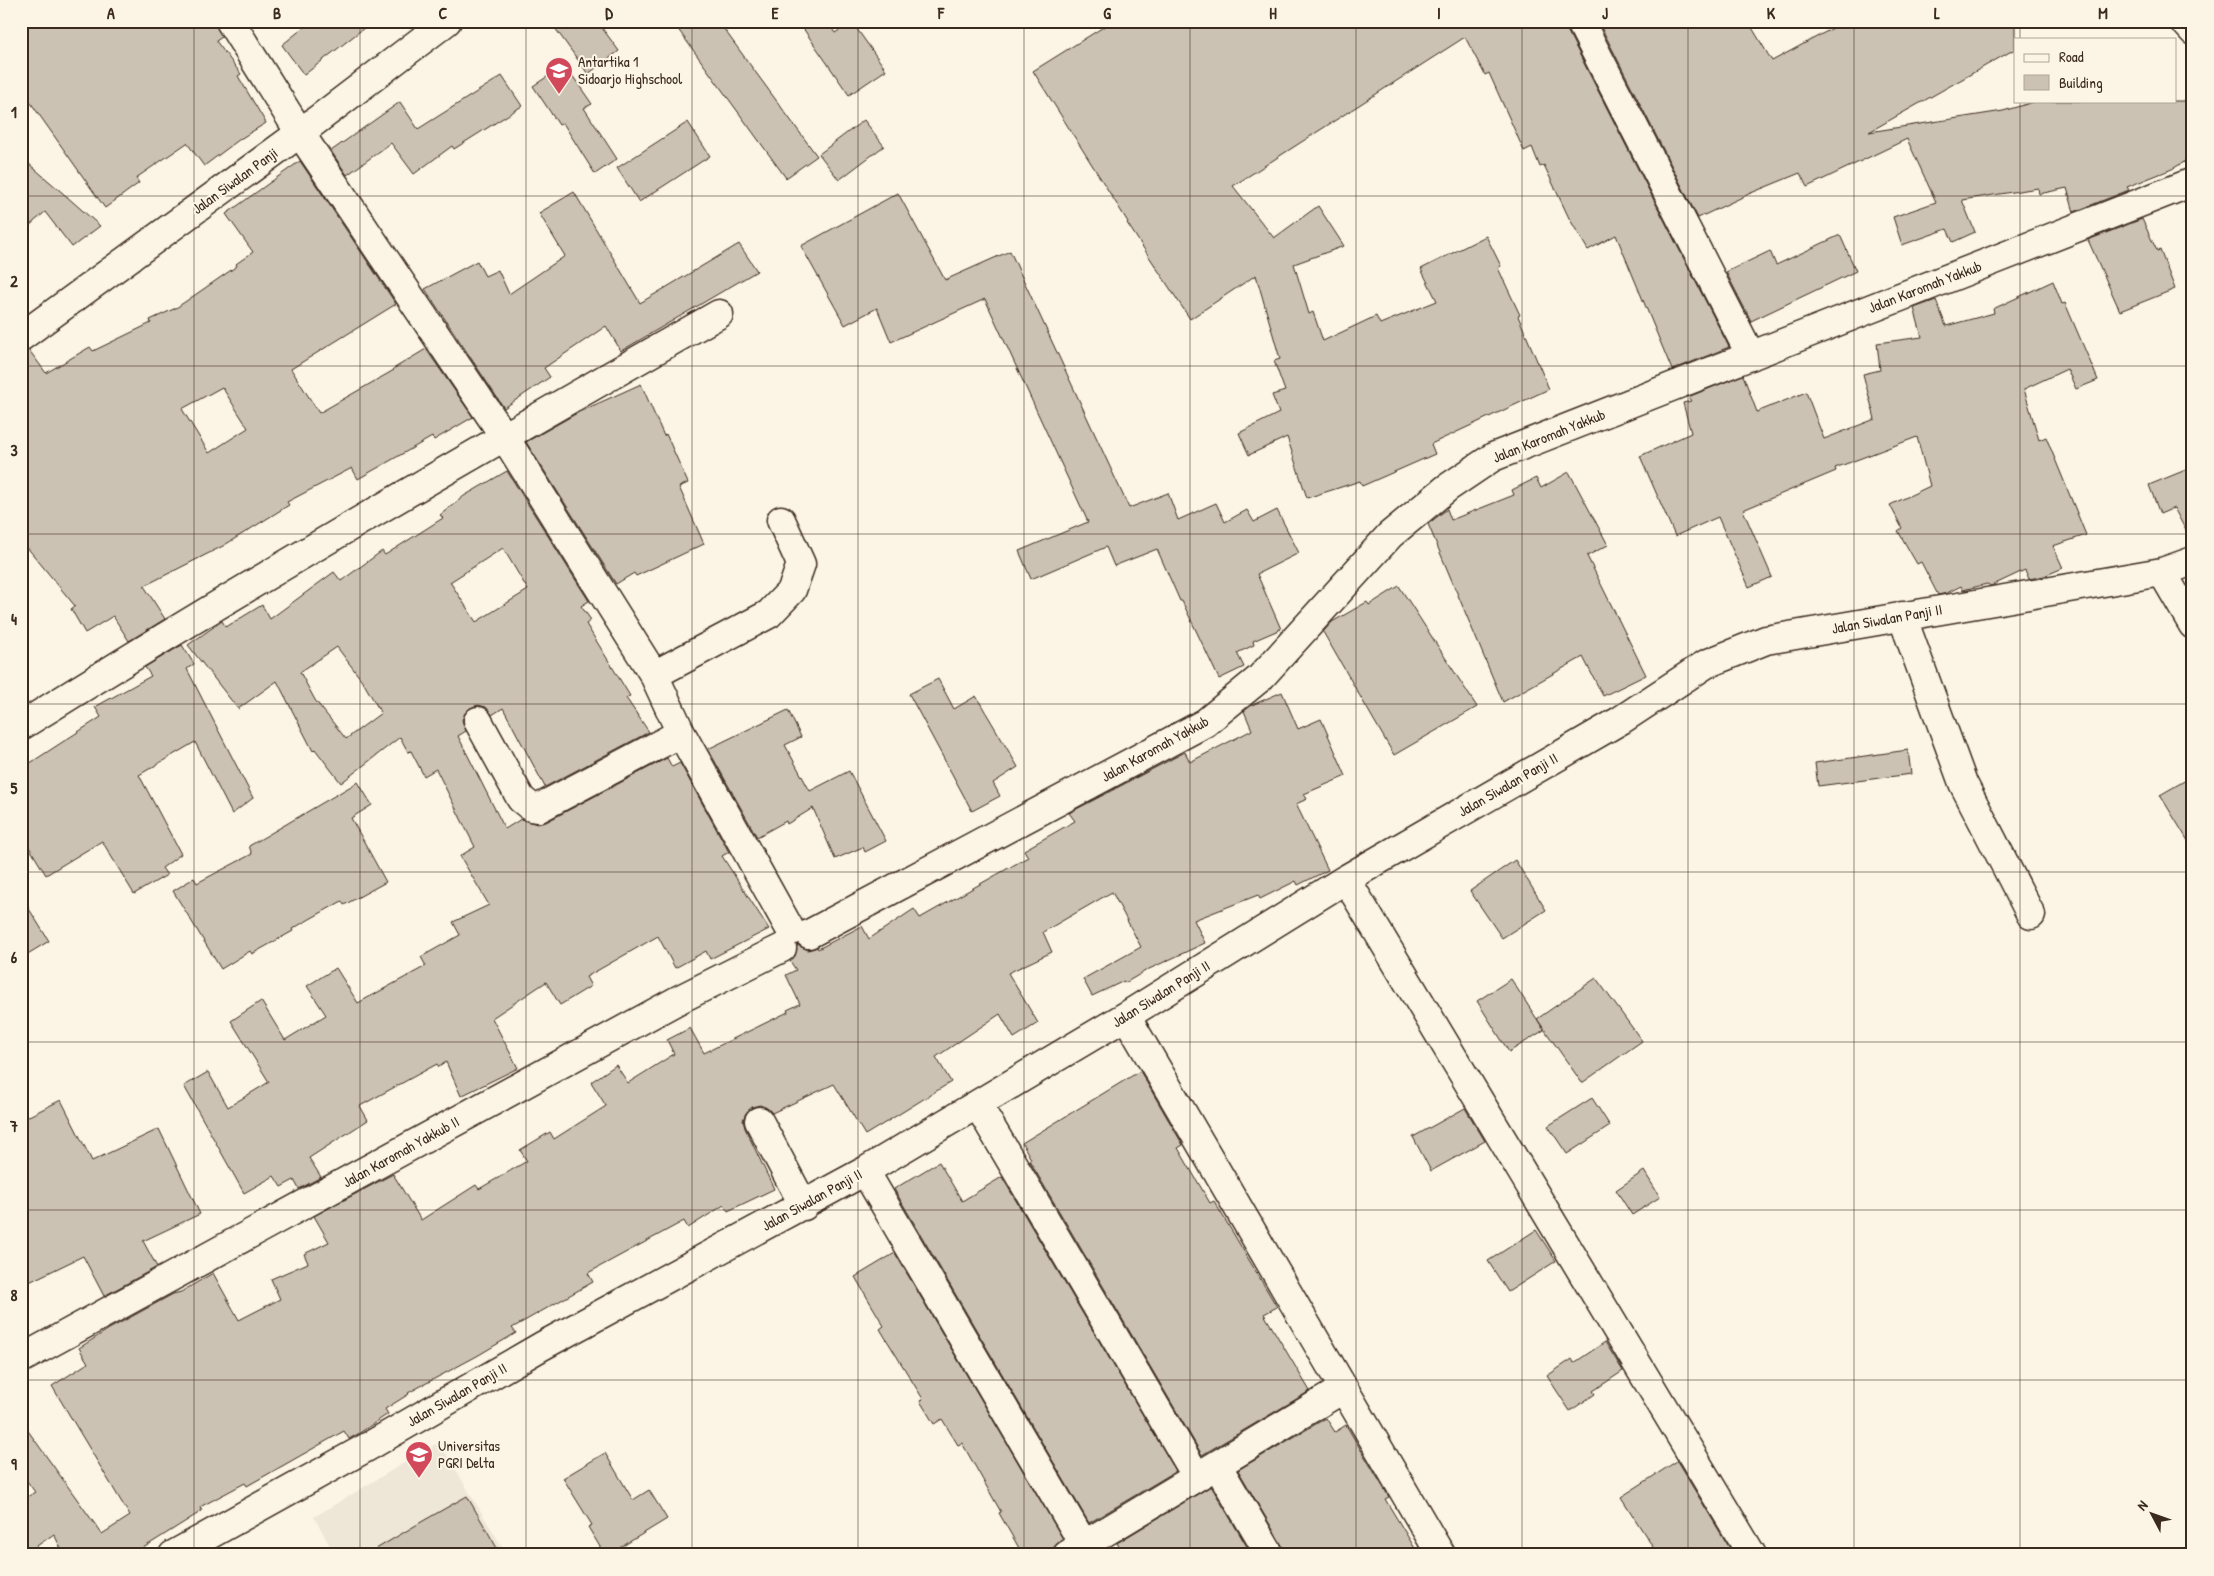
<svg xmlns="http://www.w3.org/2000/svg" width="2214" height="1576" font-family="'Patrick Hand',sans-serif">
	<style>
		.built { fill: #eee6d6 }
		.building { fill: #ccc2b3; stroke: #3b2a1e; fill-rule: evenodd }
		.lines { fill: none; stroke-linecap: round; stroke-linejoin: round }
		.minor-casing { stroke: #3b2a1e; stroke-width: 31 }
		.minor { stroke: #fcf5e5; stroke-width: 28 }
		.grid { fill: none; stroke: #3b2a1e; stroke-width: 1; stroke-opacity: 0.55 }
		.labels { text-anchor: middle; stroke-width: 4; stroke-linejoin: round; paint-order: stroke }
		.poi-label { font-size: 15px; fill: #3b2a1e; stroke: #fcf5e5; text-anchor: start }
		.street-label { font-size: 15px; fill: #3b2a1e; stroke: #fcf5e5 }
		.neatline { fill: none; stroke: #3b2a1e; stroke-width: 2 }
		.grid-label { font-size: 16px; text-anchor: middle; font-weight: bold; fill: #3b2a1e }
	</style>
	<rect width="100%" height="100%" fill="#fcf5e5"/>
	<filter id="ink" filterUnits="userSpaceOnUse"><feTurbulence type="fractalNoise" baseFrequency=".02" numOctaves="2"/><feDisplacementMap in="SourceGraphic" scale="10" xChannelSelector="R" yChannelSelector="G"/><feConvolveMatrix kernelMatrix="1 2 1 2 8 2 1 2 1" color-interpolation-filters="sRGB"/></filter>
	<g filter="url(#ink)">
		<path class="built" d="M 439,1442 L 507,1555 L 335,1555 L 314,1517 Z"/>
		<path class="building" d="M 21,21 L 214,21 L 222,37 L 216,41 L 241,74 L 238,76 L 266,123 L 240,139 L 204,166 L 187,143 L 136,178 L 139,183 L 105,208 L 21,89 Z
			M 312,21 L 373,21 L 304,75 L 282,45 Z
			M 550,21 L 597,21 L 619,51 L 588,74 Z
			M 672,21 L 718,21 L 817,156 L 786,178 Z
			M 798,21 L 827,21 L 835,33 L 852,22 L 886,70 L 849,95 Z
			M 1113,21 L 1565,21 L 1566,28 L 1729,347 L 1672,370 L 1616,235 L 1588,250 L 1569,218 L 1544,165 L 1540,167 L 1532,147 L 1524,151 L 1489,73 L 1485,75 L 1465,37 L 1233,186 L 1274,238 L 1318,206 L 1344,246 L 1294,264 L 1309,314 L 1313,312 L 1323,341 L 1376,316 L 1380,324 L 1437,301 L 1421,269 L 1486,236 L 1501,266 L 1498,268 L 1520,315 L 1518,316 L 1549,389 L 1431,444 L 1435,454 L 1362,486 L 1360,481 L 1307,498 L 1287,437 L 1249,455 L 1239,433 L 1279,413 L 1272,395 L 1285,391 L 1274,361 L 1280,359 L 1256,275 L 1190,319 L 1127,223 L 1128,222 L 1033,71 Z
			M 1598,21 L 1748,21 L 1772,61 L 1846,21 L 2015,21 L 2015,49 L 1869,132 L 2003,111 L 2037,101 L 2193,101 L 2193,157 L 2172,169 L 2127,187 L 2129,190 L 2074,212 L 2067,188 L 2039,194 L 2038,188 L 1962,200 L 1975,232 L 1953,242 L 1947,229 L 1902,245 L 1893,217 L 1936,202 L 1907,139 L 1807,187 L 1800,173 L 1751,193 L 1698,218 Z
			M 565,65 L 592,104 L 584,108 L 617,159 L 595,174 L 563,123 L 559,125 L 533,86 Z
			M 502,76 L 522,106 L 454,149 L 452,146 L 414,174 L 391,143 L 347,175 L 331,151 L 400,102 L 418,129 Z
			M 864,120 L 884,146 L 839,180 L 819,154 Z
			M 688,122 L 710,156 L 639,202 L 617,168 Z
			M 21,157 L 65,195 L 100,226 L 72,247 L 45,212 L 21,233 Z
			M 300,161 L 396,304 L 291,369 L 319,413 L 394,370 L 393,369 L 426,349 L 473,417 L 434,440 L 432,437 L 358,479 L 352,468 L 287,502 L 289,505 L 223,546 L 144,586 L 165,619 L 129,641 L 113,616 L 85,633 L 71,609 L 75,606 L 21,540 L 21,352 L 29,350 L 46,373 L 90,347 L 93,351 L 151,323 L 150,320 L 176,308 L 237,266 L 236,264 L 253,252 L 226,214 ZM 222,387 L 248,428 L 209,453 L 182,409 Z
			M 574,192 L 640,303 L 739,244 L 757,271 L 621,351 L 606,326 L 544,368 L 550,377 L 504,408 L 425,289 L 477,261 L 485,276 L 498,270 L 509,294 L 565,256 L 539,213 Z
			M 898,193 L 945,280 L 1010,251 L 1129,508 L 1168,493 L 1178,520 L 1216,503 L 1225,522 L 1247,510 L 1254,522 L 1277,510 L 1299,553 L 1257,574 L 1281,629 L 1253,641 L 1254,645 L 1237,653 L 1244,667 L 1219,679 L 1182,601 L 1180,601 L 1157,549 L 1114,566 L 1106,547 L 1031,579 L 1019,551 L 1088,522 L 985,299 L 891,342 L 877,308 L 845,325 L 801,246 Z
			M 2142,219 L 2157,251 L 2160,250 L 2175,289 L 2120,311 L 2088,240 Z
			M 1840,235 L 1856,271 L 1751,321 L 1726,272 L 1770,251 L 1776,265 Z
			M 2053,281 L 2062,304 L 2065,303 L 2098,380 L 2076,389 L 2067,369 L 2024,389 L 2039,440 L 2046,437 L 2086,535 L 2053,546 L 2063,568 L 2044,576 L 2029,579 L 2025,570 L 1991,586 L 1987,584 L 1963,590 L 1961,586 L 1947,593 L 1938,595 L 1921,562 L 1917,564 L 1898,531 L 1902,528 L 1890,505 L 1930,486 L 1917,437 L 1835,468 L 1836,471 L 1743,510 L 1772,577 L 1749,587 L 1718,517 L 1675,536 L 1640,456 L 1691,433 L 1683,403 L 1691,401 L 1688,397 L 1743,375 L 1757,412 L 1806,392 L 1824,439 L 1875,419 L 1863,374 L 1880,370 L 1877,343 L 1922,337 L 1914,308 L 1936,300 L 1946,326 L 1994,313 L 1993,309 Z
			M 641,384 L 664,436 L 666,434 L 688,483 L 679,487 L 704,544 L 636,576 L 634,573 L 616,584 L 526,442 L 579,412 Z
			M 2193,467 L 2193,544 L 2174,508 L 2160,514 L 2149,485 Z
			M 507,471 L 589,601 L 581,606 L 591,620 L 586,624 L 630,696 L 626,698 L 649,732 L 545,787 L 503,708 L 492,715 L 486,707 L 478,705 L 470,708 L 465,713 L 462,720 L 466,731 L 458,736 L 505,829 L 521,819 L 537,824 L 546,822 L 667,758 L 672,767 L 680,763 L 729,852 L 722,856 L 769,929 L 710,959 L 706,951 L 675,968 L 658,936 L 586,977 L 591,986 L 560,1005 L 546,982 L 492,1018 L 518,1068 L 461,1096 L 446,1062 L 439,1067 L 437,1064 L 360,1106 L 368,1120 L 309,1158 L 321,1177 L 299,1189 L 294,1180 L 281,1187 L 274,1176 L 244,1193 L 184,1086 L 208,1072 L 228,1107 L 269,1082 L 231,1021 L 261,1001 L 285,1040 L 326,1015 L 307,986 L 336,968 L 358,1003 L 426,966 L 421,957 L 460,935 L 453,922 L 489,905 L 460,856 L 475,847 L 436,769 L 424,776 L 411,751 L 408,752 L 400,737 L 341,783 L 315,749 L 313,751 L 277,681 L 238,709 L 188,645 L 222,621 L 226,627 L 262,605 L 270,619 L 334,572 L 341,581 L 382,551 L 385,555 L 443,518 L 440,515 L 464,496 ZM 503,548 L 528,590 L 476,622 L 450,582 ZM 337,647 L 363,682 L 381,713 L 346,739 L 315,700 L 300,672 Z
			M 1569,472 L 1608,545 L 1587,556 L 1646,675 L 1603,696 L 1583,657 L 1503,702 L 1428,524 L 1447,509 L 1451,520 L 1514,495 L 1512,490 L 1536,478 L 1541,488 Z
			M 1399,586 L 1477,707 L 1394,755 L 1323,632 L 1332,622 L 1367,602 L 1369,605 Z
			M 182,645 L 194,664 L 187,669 L 253,798 L 232,814 L 195,742 L 139,775 L 181,854 L 162,868 L 167,875 L 134,894 L 102,841 L 46,875 L 21,834 L 21,769 L 101,717 L 95,707 L 151,676 L 145,667 Z
			M 938,679 L 954,709 L 976,696 L 1018,767 L 993,783 L 1000,796 L 972,811 L 909,694 Z
			M 1282,692 L 1298,729 L 1321,719 L 1346,776 L 1304,794 L 1307,799 L 1296,804 L 1328,870 L 1298,885 L 1296,881 L 1260,899 L 1258,895 L 1194,920 L 1205,943 L 1147,970 L 1125,983 L 1124,981 L 1092,996 L 1083,979 L 1141,947 L 1112,892 L 1043,932 L 1052,952 L 1008,973 L 1038,1023 L 1014,1038 L 1000,1014 L 936,1057 L 951,1082 L 901,1113 L 865,1135 L 834,1084 L 772,1113 L 767,1108 L 760,1105 L 752,1107 L 746,1113 L 743,1120 L 745,1128 L 774,1189 L 728,1211 L 724,1205 L 688,1228 L 684,1221 L 588,1273 L 593,1282 L 512,1328 L 516,1333 L 477,1356 L 408,1393 L 409,1394 L 385,1409 L 388,1414 L 358,1434 L 349,1439 L 344,1431 L 247,1486 L 245,1483 L 200,1507 L 202,1511 L 132,1555 L 64,1555 L 54,1534 L 24,1555 L 21,1555 L 21,1501 L 35,1492 L 21,1473 L 21,1421 L 102,1534 L 130,1516 L 52,1386 L 88,1363 L 79,1348 L 109,1329 L 173,1294 L 181,1292 L 213,1273 L 239,1320 L 280,1299 L 271,1279 L 308,1263 L 304,1254 L 329,1242 L 314,1216 L 393,1174 L 421,1220 L 476,1185 L 479,1189 L 527,1161 L 520,1150 L 550,1132 L 554,1139 L 606,1106 L 591,1082 L 616,1065 L 628,1083 L 674,1054 L 667,1040 L 690,1028 L 704,1053 L 788,1012 L 787,1010 L 800,1004 L 786,975 L 796,970 L 790,961 L 795,956 L 797,945 L 808,950 L 817,947 L 818,949 L 862,926 L 869,939 L 914,909 L 920,918 L 1028,857 L 1024,850 L 1075,821 L 1069,813 L 1185,752 L 1190,762 L 1252,730 L 1244,711 L 1252,705 Z
			M 788,710 L 801,737 L 785,745 L 810,791 L 849,771 L 886,841 L 865,852 L 863,847 L 835,859 L 813,808 L 787,824 L 786,821 L 757,837 L 708,749 Z
			M 1908,750 L 1911,774 L 1818,786 L 1815,763 Z
			M 2193,776 L 2193,849 L 2160,795 Z
			M 358,782 L 372,805 L 351,818 L 386,882 L 344,905 L 342,901 L 292,929 L 293,931 L 252,954 L 250,951 L 221,969 L 173,891 L 194,878 L 197,883 L 252,854 L 249,846 Z
			M 1515,860 L 1546,910 L 1502,938 L 1470,891 Z
			M 21,896 L 49,941 L 21,958 Z
			M 1596,978 L 1642,1041 L 1582,1083 L 1537,1019 Z
			M 1511,979 L 1544,1030 L 1509,1052 L 1477,1001 Z
			M 1140,1071 L 1183,1145 L 1178,1148 L 1210,1203 L 1214,1201 L 1277,1307 L 1264,1314 L 1310,1391 L 1202,1455 L 1029,1160 L 1031,1159 L 1022,1143 Z
			M 1592,1098 L 1610,1126 L 1567,1154 L 1548,1126 Z
			M 61,1100 L 92,1161 L 159,1129 L 200,1214 L 143,1241 L 157,1267 L 104,1296 L 83,1256 L 21,1286 L 21,1120 Z
			M 1465,1108 L 1485,1141 L 1431,1171 L 1413,1137 Z
			M 939,1162 L 962,1201 L 1002,1177 L 1176,1471 L 1089,1523 L 894,1189 Z
			M 1644,1171 L 1660,1197 L 1632,1215 L 1616,1190 Z
			M 1536,1230 L 1556,1261 L 1508,1292 L 1488,1261 Z
			M 895,1253 L 1063,1539 L 1054,1547 L 1051,1555 L 1023,1555 L 999,1513 L 1001,1512 L 962,1443 L 958,1445 L 942,1419 L 934,1424 L 920,1401 L 923,1399 L 880,1329 L 884,1326 L 855,1277 Z
			M 1605,1342 L 1623,1371 L 1593,1391 L 1595,1394 L 1570,1411 L 1547,1376 L 1572,1359 L 1574,1363 Z
			M 1326,1418 L 1335,1432 L 1346,1425 L 1389,1497 L 1385,1499 L 1419,1555 L 1286,1555 L 1283,1547 L 1238,1470 Z
			M 605,1453 L 633,1500 L 649,1490 L 667,1519 L 608,1555 L 605,1555 L 588,1527 L 592,1525 L 563,1478 Z
			M 1677,1461 L 1734,1555 L 1658,1555 L 1621,1497 Z
			M 1211,1486 L 1252,1555 L 1124,1555 L 1117,1543 Z
			M 467,1496 L 501,1555 L 366,1555 L 423,1521 Z"/>
		<g class="lines">
			<defs>
				<path id="minor" d="M 230,21 L 300,133 L 504,436 L 654,675 L 681,733 L 791,931
					M 1580,21 L 1751,356
					M 2184,21 L 2193,31
					M 21,337 L 300,133 L 447,21
					M 2162,572 L 2193,625
					M 1902,616 L 1963,783 L 2031,915
					M 654,675 L 769,614 L 792,590 L 801,564 L 781,520
					M 478,721 L 521,799 L 531,807 L 539,808 L 681,733
					M 21,726 C 250,582 485,447 719,314
					M 1346,879 L 1752,1555
					M 809,934 L 1205,723 L 1260,678 L 1390,535 L 1447,488 L 1493,457 L 2193,182
					M 1126,1016 L 1441,1555
					M 978,1105 L 1197,1477
					M 759,1121 L 804,1206
					M 865,1171 L 1084,1545
					M 21,1359 L 678,1000 L 782,948
					M 1217,1465 L 1270,1555
					M 173,1555 L 371,1445 L 542,1346 L 865,1171 L 1126,1016 L 1346,879 L 1621,720 L 1706,664 L 1766,640 L 2162,572 L 2193,561
					M 1067,1555 L 1343,1389"/>
			</defs>
			<use href="#minor" class="minor-casing"/>
			<use href="#minor" class="minor"/>
		</g>
	</g>
	<path class="grid" d="M 194,21 L 194,1555M 360,21 L 360,1555M 526,21 L 526,1555M 692,21 L 692,1555M 858,21 L 858,1555M 1024,21 L 1024,1555M 1190,21 L 1190,1555M 1356,21 L 1356,1555M 1522,21 L 1522,1555M 1688,21 L 1688,1555M 1854,21 L 1854,1555M 2020,21 L 2020,39M 2020,101 L 2020,1555M 21,196 L 2193,196M 21,366 L 2193,366M 21,534 L 2193,534M 21,704 L 2193,704M 21,872 L 2193,872M 21,1042 L 2193,1042M 21,1210 L 2193,1210M 21,1380 L 2193,1380"/>
	<defs>
		<symbol id="school-pin" viewBox="-11 -11 22 30"><path d="M0 17L-7.5 6A9.5 9.5 0 1 1 7.5 6Z" fill="#d1495b" stroke="#fcf5e5"/><path d="M0-5L7-2L0 1L-7-2ZM-4 1L0 2.5L4 1V4Q0 6-4 4Z" fill="#fff"/></symbol>
		<symbol id="university-pin" viewBox="-11 -11 22 30"><path d="M0 17L-7.5 6A9.5 9.5 0 1 1 7.5 6Z" fill="#d1495b" stroke="#fcf5e5"/><path d="M0-5L7-2L0 1L-7-2ZM-4 1L0 2.5L4 1V4Q0 6-4 4Z" fill="#fff"/></symbol>
	</defs>
	<g fill-rule="evenodd">
		<use href="#school-pin" x="543" y="55" width="32" height="43"/>
		<use href="#university-pin" x="403" y="1439" width="32" height="43"/>
	</g>
	<g class="labels">
		<g class="poi-label">
			<text x="578" y="67">Antartika 1<tspan x="578" dy="17">Sidoarjo Highschool</tspan></text>
			<text x="438" y="1451">Universitas<tspan x="438" dy="17">PGRI Delta</tspan></text>
		</g>
		<g class="street-label">
			<text transform="translate(235 181) rotate(-36)" y="5">Jalan Siwalan Panji</text>
			<text transform="translate(1925 287) rotate(-21)" y="5">Jalan Karomah Yakkub</text>
			<text transform="translate(1549 436) rotate(-22)" y="5">Jalan Karomah Yakkub</text>
			<text transform="translate(1887 619) rotate(-10)" y="5">Jalan Siwalan Panji II</text>
			<text transform="translate(1155 749) rotate(-29)" y="5">Jalan Karomah Yakkub</text>
			<text transform="translate(1508 785) rotate(-30)" y="5">Jalan Siwalan Panji II</text>
			<text transform="translate(1161 994) rotate(-32)" y="5">Jalan Siwalan Panji II</text>
			<text transform="translate(401 1152) rotate(-29)" y="5">Jalan Karomah Yakkub II</text>
			<text transform="translate(812 1200) rotate(-29)" y="5">Jalan Siwalan Panji II</text>
			<text transform="translate(457 1395) rotate(-30)" y="5">Jalan Siwalan Panji II</text>
		</g>
	</g>
	<rect width="2214" height="1576" fill="none" stroke="#fcf5e5" stroke-width="55"/>
	<rect x="2014" y="38" width="162" height="65" fill="#fcf5e5" stroke="#afa495"/>
	<rect x="2024" y="54" width="25" height="8" fill="#fcf5e5" stroke="#afa495"/>
	<text x="2059" y="62" font-size="15" fill="#3b2a1e">Road</text>
	<rect x="2024" y="75" width="25" height="15" fill="#ccc2b3" stroke="#afa495"/>
	<text x="2059" y="88" font-size="15" fill="#3b2a1e">Building</text>
	<g transform="translate(2152 1514) rotate(311)" stroke="#fcf5e5" stroke-width="4" paint-order="stroke">
	<path d="M0-4L9 19L0 12L-9 19Z" fill="#3b2a1e"/>
	<text y="-8" font-size="14" font-weight="bold" text-anchor="middle" fill="#3b2a1e">N</text>
	</g>
	<rect x="28" y="28" width="2158" height="1520" class="neatline"/>
	<g class="grid-label">
		<text x="111" y="19">A</text>
		<text x="277" y="19">B</text>
		<text x="443" y="19">C</text>
		<text x="609" y="19">D</text>
		<text x="775" y="19">E</text>
		<text x="941" y="19">F</text>
		<text x="1107" y="19">G</text>
		<text x="1273" y="19">H</text>
		<text x="1439" y="19">I</text>
		<text x="1605" y="19">J</text>
		<text x="1771" y="19">K</text>
		<text x="1937" y="19">L</text>
		<text x="2103" y="19">M</text>
		<text x="14" y="118">1</text>
		<text x="14" y="287">2</text>
		<text x="14" y="456">3</text>
		<text x="14" y="625">4</text>
		<text x="14" y="794">5</text>
		<text x="14" y="963">6</text>
		<text x="14" y="1132">7</text>
		<text x="14" y="1301">8</text>
		<text x="14" y="1470">9</text>
	</g>
</svg>
